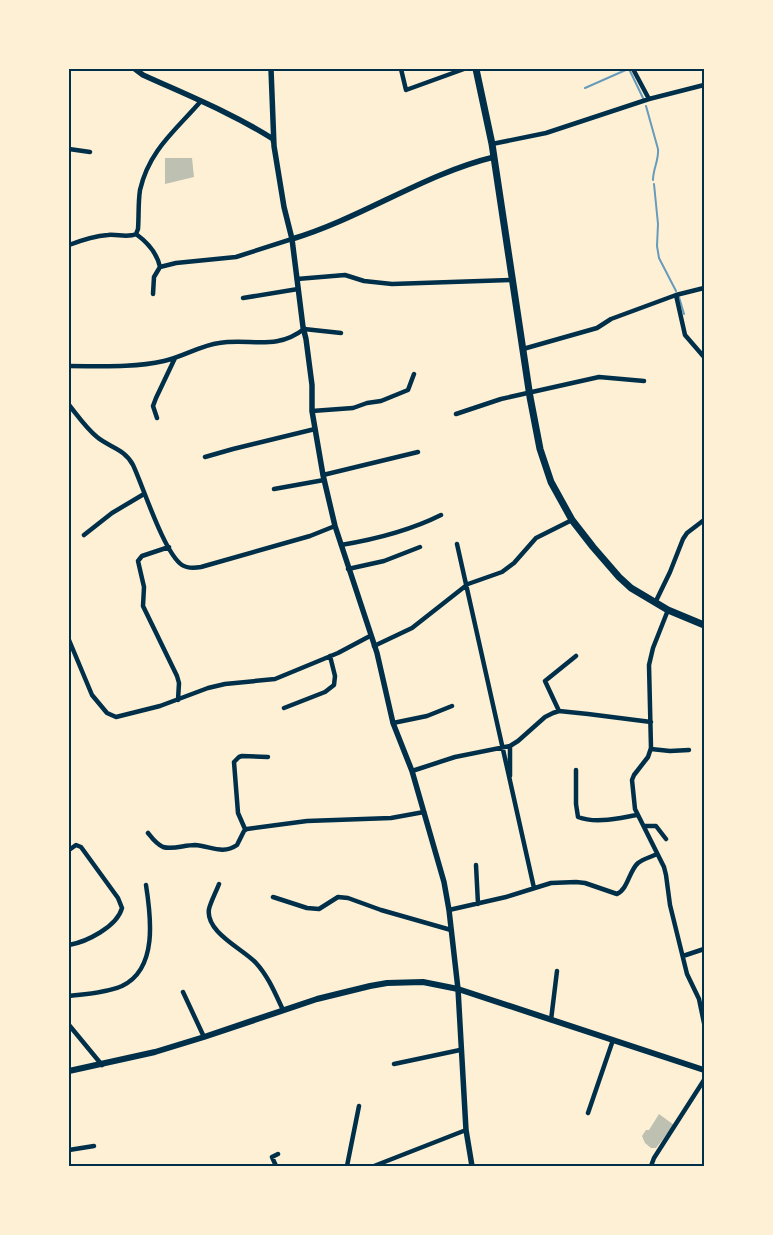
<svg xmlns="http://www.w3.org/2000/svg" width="773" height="1235" font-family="'Work Sans',sans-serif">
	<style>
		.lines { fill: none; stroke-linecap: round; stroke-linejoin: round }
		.stream { stroke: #669bbc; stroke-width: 2 }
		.building { fill: #bec0b2 }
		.minor { stroke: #003049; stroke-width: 4.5 }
		.tertiary { stroke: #003049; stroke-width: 5.5 }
		.secondary { stroke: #003049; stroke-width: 6 }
		.primary { stroke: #003049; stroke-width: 7 }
		.neatline { fill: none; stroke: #003049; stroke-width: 2 }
	</style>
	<rect width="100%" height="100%" fill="#fdf0d5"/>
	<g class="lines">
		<path class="stream" d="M 629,69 L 643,98
			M 585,88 L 628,69
			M 646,106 L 658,149 C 659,160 653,169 653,180
			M 654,184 L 658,224 L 657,246 L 659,258 L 676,291
			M 679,297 L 684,314"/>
	</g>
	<path class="building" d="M 165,158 L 192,158 L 194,177 L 165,184 Z
		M 659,1114 L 674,1125 L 656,1148 L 651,1148 L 645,1143 L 642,1136 L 646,1130 L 649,1130 Z"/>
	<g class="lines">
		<path class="minor" d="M 401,69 L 406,90 L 464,69
			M 633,69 L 649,99
			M 492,144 L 546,133 L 649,99 L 704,85
			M 69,149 L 90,152
			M 136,234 C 147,242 157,253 160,267
			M 69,245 C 82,240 94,236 108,235 C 117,234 128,238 136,234 L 138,229 C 139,216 138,203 140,190 C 149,150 176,130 201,101
			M 297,279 L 345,275 L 364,281 L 392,284 L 511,280
			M 153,294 L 154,277 L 160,267 L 176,263 L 236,257 L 292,239
			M 676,295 L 704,288
			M 243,298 L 298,289
			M 523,349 L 597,328 L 611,319 L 676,295 L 685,335 L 704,357
			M 69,366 C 101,366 133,368 164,361 C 182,357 202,345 219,343 C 250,338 276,351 304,329 L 341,333
			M 69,405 C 78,416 86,428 97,437 C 109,447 125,449 133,465 C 143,486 164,553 182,565 C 188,569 195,568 201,567 L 310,536 L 335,526
			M 312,411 L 353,408 L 367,403 L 381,401 L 408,390 L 414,374
			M 456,414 L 501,399 L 599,377 L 644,381
			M 157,418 L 153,406 L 156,398 L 175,358
			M 205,457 L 233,449 L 315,429
			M 323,475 L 418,452
			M 274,489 L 324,480
			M 84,535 L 112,513 L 144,494
			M 457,544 L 534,888
			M 341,545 C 377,539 409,531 441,515
			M 169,547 L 142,556 L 138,561 L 144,587 L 143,606 L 177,676 L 179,683 L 178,700
			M 348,569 L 384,561 L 420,547
			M 655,603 L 670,572 L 683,539 L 687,533 L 704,520
			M 668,610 L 653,648 L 649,665 L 651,748 L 648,757 L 634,775 L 632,780 L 635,809 L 664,867 L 666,875 L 670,905 L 687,974 L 699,999 L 704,1023
			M 69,640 L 92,695 L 107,713 L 116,717 L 160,706 L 208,688 L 225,684 L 275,679 L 338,653 L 370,636
			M 374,646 L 412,628 L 468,584 L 502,572 L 514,563 L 536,538 L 572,520
			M 284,708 L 325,692 L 334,685 L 335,676 L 330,656
			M 559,711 L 545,681 L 576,656
			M 393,723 L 427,716 L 452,706
			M 651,749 L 670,751 L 689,750
			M 576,770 L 576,804 L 578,817 C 596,824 619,818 637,815
			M 412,771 L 455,757 L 510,746 L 518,741 L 545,717 L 553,713 L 559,711 L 588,714 L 651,722
			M 510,776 L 510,746
			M 644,826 L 656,826 L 666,839
			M 245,829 L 238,813 L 234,762 L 239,757 L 242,756 L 268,757
			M 148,833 C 152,838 156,844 163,847 C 173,850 184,845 195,845 C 210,846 223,855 237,845 L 244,831 L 247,829 L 307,821 L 391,818 L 424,812
			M 69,850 L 76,845 L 81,847 L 118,898 L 122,908 C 117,927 86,942 69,945
			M 476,865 L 478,904
			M 219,884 C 216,892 211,901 209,909 C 205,932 243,949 256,963 C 268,976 275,993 283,1010
			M 273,897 L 307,908 L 319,909 L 338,897 L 348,898 L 381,910 L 451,930
			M 449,910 L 506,897 L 551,883 L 576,882 L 585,883 L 617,894 C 628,889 629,871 638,863 C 643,859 651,857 657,854
			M 683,956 L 704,949
			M 183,992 L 204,1037
			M 69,996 C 86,994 105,993 122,986 C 158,969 151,917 146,885
			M 551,1020 L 557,971
			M 69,1025 L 102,1065
			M 394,1064 L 460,1050
			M 588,1113 L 613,1040
			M 69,1150 L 94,1146
			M 276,1166 L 272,1157 L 278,1154
			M 347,1166 L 359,1106
			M 374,1166 L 466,1130
			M 651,1166 L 654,1158 L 704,1080"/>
		<path class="tertiary" d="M 135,69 L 143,75 C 187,95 232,113 273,139 L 274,144
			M 271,69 L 274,146 L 284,207 L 292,239 L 303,327 L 306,339 L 312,385 L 312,411 L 323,475 L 335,526 L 377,653 L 393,723 L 412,771 L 444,882 L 449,910 L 458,989 L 466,1130 L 472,1166
			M 292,239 C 362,218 424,174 494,157"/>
		<path class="secondary" d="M 69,1071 L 155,1052 L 204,1037 L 317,999 L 370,986 L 387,983 L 423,982 L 458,989 L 704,1070"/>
		<path class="primary" d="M 476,69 L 492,144 L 530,397 L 540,449 L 551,482 L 572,520 L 593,547 L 619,577 L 631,588 L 668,610 L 704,625"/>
	</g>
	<rect width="773" height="1235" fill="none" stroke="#fdf0d5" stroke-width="140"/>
	<rect x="70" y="70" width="633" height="1095" class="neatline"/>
</svg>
